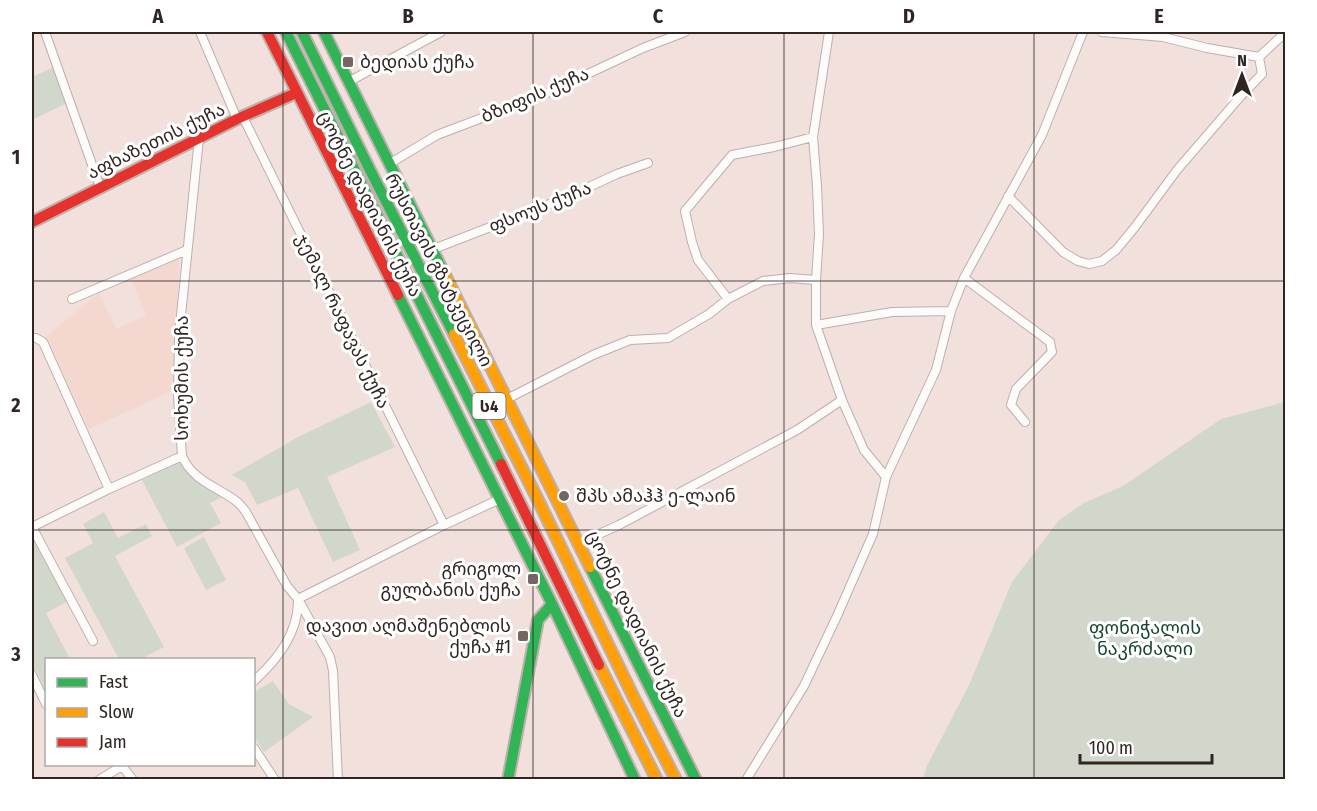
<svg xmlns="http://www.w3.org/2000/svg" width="1317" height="811" font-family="'Fira Sans Condensed','Noto Sans Georgian',sans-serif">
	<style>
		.built { fill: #f4d7cf }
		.green { fill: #d2d7cc }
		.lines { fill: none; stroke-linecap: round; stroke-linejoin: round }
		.street-casing { stroke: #bdb0ac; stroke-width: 10 }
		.fast-casing { stroke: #bdb0ac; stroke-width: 14 }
		.slow-casing { stroke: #bdb0ac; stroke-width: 14 }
		.jam-casing { stroke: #bdb0ac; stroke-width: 14 }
		.street { stroke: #fdfafa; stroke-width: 8 }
		.fast { stroke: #30b455; stroke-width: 10 }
		.slow { stroke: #ff9f0a; stroke-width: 10 }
		.jam { stroke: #e5322d; stroke-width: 10 }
		.grid { fill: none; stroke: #302522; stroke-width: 1.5; stroke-opacity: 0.55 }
		.poi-dot { fill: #746663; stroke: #fff; stroke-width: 2 }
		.labels { text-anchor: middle; stroke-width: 6; stroke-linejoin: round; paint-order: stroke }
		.shield { fill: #fff; stroke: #6e6664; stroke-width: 1.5 }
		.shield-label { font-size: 16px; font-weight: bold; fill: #302522 }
		.poi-label { font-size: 18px; fill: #302522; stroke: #fff; text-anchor: start }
		.street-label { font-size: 18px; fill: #302522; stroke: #fff }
		.park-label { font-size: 18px; fill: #13452b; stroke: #fff }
		.neatline { fill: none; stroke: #302522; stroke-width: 2 }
		.grid-label { font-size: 20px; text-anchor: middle; font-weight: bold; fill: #302522 }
	</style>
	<rect width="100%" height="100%" fill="#f1e0db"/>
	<path class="built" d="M 179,257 L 174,390 L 89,429 L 46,337 L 99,293 L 116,329 L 146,315 L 131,278 Z"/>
	<path class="green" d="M 54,67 L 67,103 L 32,120 L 32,77 Z
		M 371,402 L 395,447 L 327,477 L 360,550 L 333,562 L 298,488 L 257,505 L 245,482 L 232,475 L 298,437 Z
		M 1285,402 L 1285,779 L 923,779 L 927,766 L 969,685 L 1012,582 L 1059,520 L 1084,503 L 1123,486 L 1221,419 Z
		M 177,461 L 184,464 L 200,483 L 222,497 L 210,503 L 221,523 L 177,547 L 142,480 Z
		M 104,512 L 118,538 L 146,524 L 152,536 L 115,556 L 164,647 L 141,659 L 119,659 L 65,558 L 93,543 L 83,524 Z
		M 38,532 L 72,599 L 46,613 L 70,659 L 46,660 L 46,692 L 37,671 L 32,673 L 32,535 Z
		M 204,537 L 226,580 L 206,590 L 184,548 Z
		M 273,681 L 289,704 L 313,717 L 264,752 L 254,736 L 254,692 Z"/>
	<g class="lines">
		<defs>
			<path id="street" d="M 45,32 L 100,187
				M 200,32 L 237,119
				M 829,32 L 813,137 L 817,186 L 819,234 L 816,280 L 816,325 L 842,400 L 864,450 L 886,477
				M 1102,32 L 1163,37 L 1207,48 L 1259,57
				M 1259,57 L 1286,32
				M 348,82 L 441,32
				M 243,117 L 444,525
				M 199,138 L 179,335 L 178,396 L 182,456 C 193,481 216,486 236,501 C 240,504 243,508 246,512 L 287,586 L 298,599 L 330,657 L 333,671 L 338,780
				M 389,164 L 437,135 L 545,94 L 643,48 L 685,32
				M 1008,196 L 1063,252 L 1078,261 L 1089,264 L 1102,261 L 1116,250 L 1135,227 L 1177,170 L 1240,97 L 1262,74 L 1259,57
				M 431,250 L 565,198 L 617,174 L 648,163
				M 964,278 L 1050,342 L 1052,352 L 1016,389 L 1011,405 L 1025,422
				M 72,299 L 187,250
				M 728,299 L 698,260 L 692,242 L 685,211 L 732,155 L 774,147 L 813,137
				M 816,325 L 892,312 L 951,311
				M 32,338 L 36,338 L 43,342 L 109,489
				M 507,399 L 593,355 L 630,340 L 668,338 L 709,314 L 728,299 L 763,281 L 790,278 L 816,280
				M 32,527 L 109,489 L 182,456
				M 32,527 L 93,641
				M 579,543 L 619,525 L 797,430 L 842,400
				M 298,599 L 444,525 L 500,499
				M 32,675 L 46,704
				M 254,681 C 277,660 298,634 298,601
				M 254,748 L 275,780
				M 122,766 L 133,780
				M 99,780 L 125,764
				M 746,780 L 804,686 L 837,616 L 873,534 L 886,477 L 936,370 L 951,311 L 964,278 L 1042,135 L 1083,32"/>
			<path id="fast" d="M 286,32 L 501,464
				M 302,32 L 370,170 L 454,334
				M 324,32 L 446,277
				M 398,295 L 552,604 L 635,780
				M 590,567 L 696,780
				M 508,780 L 538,620 L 552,604"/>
			<path id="slow" d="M 446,277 L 590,567
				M 454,334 L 537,498 L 634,698 L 676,780
				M 599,665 L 657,780"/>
			<path id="jam" d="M 267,32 L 398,295
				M 32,222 L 237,119 L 296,93
				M 501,464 L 599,665"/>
		</defs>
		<use href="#street" class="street-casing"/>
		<use href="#fast" class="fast-casing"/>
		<use href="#slow" class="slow-casing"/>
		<use href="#jam" class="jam-casing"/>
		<use href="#street" class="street"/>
		<use href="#fast" class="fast"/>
		<use href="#slow" class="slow"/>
		<use href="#jam" class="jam"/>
	</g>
	<path class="grid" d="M 283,32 L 283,780M 533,32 L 533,780M 784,32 L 784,780M 1034,32 L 1034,780M 32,281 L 1286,281M 32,530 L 1286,530"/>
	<g class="poi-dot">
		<rect x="342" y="56" width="12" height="12" rx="3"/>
		<circle cx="564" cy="496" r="6"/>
		<rect x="527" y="573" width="12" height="12" rx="3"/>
		<rect x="517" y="630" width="12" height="12" rx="3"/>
	</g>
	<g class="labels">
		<rect class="shield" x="472.5" y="393" width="33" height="26" rx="4.5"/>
		<g class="shield-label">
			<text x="489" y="412">ს4</text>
		</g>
		<g class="poi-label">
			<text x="360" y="68">ბედიას ქუჩა</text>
			<text x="576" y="502">შპს ამაჰჰ ე-ლაინ</text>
			<text x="521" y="575" text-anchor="end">გრიგოლ<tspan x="521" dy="21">გულბანის ქუჩა</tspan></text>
			<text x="511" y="632" text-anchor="end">დავით აღმაშენებლის<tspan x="511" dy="21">ქუჩა #1</tspan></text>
		</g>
		<g class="street-label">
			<text transform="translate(535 95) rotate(-23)" y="6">ბზიფის ქუჩა</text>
			<text transform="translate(156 141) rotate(-26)" y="6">აფხაზეთის ქუჩა</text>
			<text transform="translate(370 204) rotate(63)" y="6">ცოტნე დადიანის ქუჩა</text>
			<text transform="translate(540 207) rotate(-22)" y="6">ფსოუს ქუჩა</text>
			<text transform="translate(439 270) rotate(63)" y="6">რუსთავის გზატკეცილი</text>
			<text transform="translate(343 321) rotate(64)" y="6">ჯემალ რაფავას ქუჩა</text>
			<text transform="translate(182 378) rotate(-90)" y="6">სოხუმის ქუჩა</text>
			<text transform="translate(637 624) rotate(64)" y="6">ცოტნე დადიანის ქუჩა</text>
		</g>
		<g class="park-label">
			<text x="1145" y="634">ფონიჭალის<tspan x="1145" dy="21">ნაკრძალი</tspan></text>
		</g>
	</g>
	<rect width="1317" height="811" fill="none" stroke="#ffffff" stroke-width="66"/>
	<rect x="45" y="658" width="210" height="108" fill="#ffffff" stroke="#aca8a7" stroke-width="1.5"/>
	<rect x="57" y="678" width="30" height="9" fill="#30b455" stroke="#aca8a7" stroke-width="1.5"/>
	<text x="99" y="688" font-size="18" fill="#302522">Fast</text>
	<rect x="57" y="708" width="30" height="9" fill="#ff9f0a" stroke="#aca8a7" stroke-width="1.5"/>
	<text x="99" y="718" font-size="18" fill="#302522">Slow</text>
	<rect x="57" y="738" width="30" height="9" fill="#e5322d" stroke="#aca8a7" stroke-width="1.5"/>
	<text x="99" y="748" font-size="18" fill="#302522">Jam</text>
	<g transform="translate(1242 75)" stroke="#ffffff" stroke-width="4.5" paint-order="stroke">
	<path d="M0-4.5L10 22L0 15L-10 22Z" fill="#302522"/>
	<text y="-9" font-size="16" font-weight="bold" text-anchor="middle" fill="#302522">N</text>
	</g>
	<path d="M1080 754v9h132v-9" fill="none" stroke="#302522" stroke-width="3"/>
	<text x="1089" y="754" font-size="18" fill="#302522" stroke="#ffffff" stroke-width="4.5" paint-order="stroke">100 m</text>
	<rect x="33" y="33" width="1251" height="745" class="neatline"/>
	<g class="grid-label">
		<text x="158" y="23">A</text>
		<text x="408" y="23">B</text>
		<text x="658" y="23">C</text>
		<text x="909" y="23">D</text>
		<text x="1159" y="23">E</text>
		<text x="16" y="164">1</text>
		<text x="16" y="412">2</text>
		<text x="16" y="661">3</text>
	</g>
</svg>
